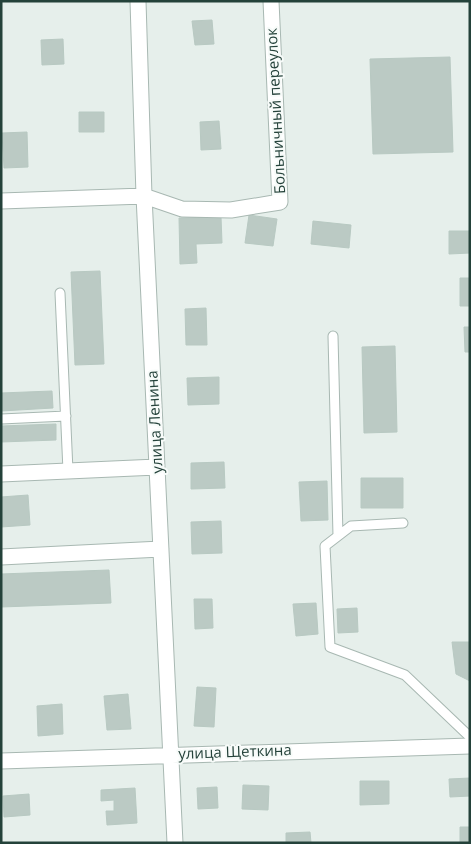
<svg xmlns="http://www.w3.org/2000/svg" width="471" height="844" font-family="'Open Sans',sans-serif">
	<style>
		.building { fill: #bbcac4; stroke: #b8c9c2 }
		.lines { fill: none; stroke-linecap: round; stroke-linejoin: round }
		.lane-casing { stroke: #a8b8b2; stroke-width: 11 }
		.street-casing { stroke: #a8b8b2; stroke-width: 17 }
		.lane { stroke: #fff; stroke-width: 9 }
		.street { stroke: #fff; stroke-width: 15 }
		.labels { text-anchor: middle; stroke-width: 4; stroke-linejoin: round; paint-order: stroke }
		.street-label { font-size: 15px; fill: #24423a; stroke: #f7fbf9 }
	</style>
	<rect width="100%" height="100%" fill="#e6efeb"/>
	<path class="building" d="M 212,20 L 214,44 L 195,45 L 192,21 Z
		M 63,39 L 64,64 L 42,65 L 41,40 Z
		M 450,57 L 453,152 L 373,154 L 370,59 Z
		M 79,112 L 104,112 L 104,132 L 79,132 Z
		M 219,121 L 221,149 L 201,150 L 200,122 Z
		M 27,132 L 28,167 L 4,168 L 2,133 Z
		M 249,215 L 277,219 L 273,246 L 245,243 Z
		M 221,217 L 222,243 L 196,244 L 197,263 L 180,264 L 179,218 Z
		M 313,221 L 351,225 L 349,248 L 311,244 Z
		M 449,231 L 470,231 L 470,253 L 449,254 Z
		M 100,271 L 104,364 L 75,365 L 71,272 Z
		M 460,278 L 470,278 L 470,306 L 460,306 Z
		M 206,308 L 207,345 L 186,345 L 185,309 Z
		M 464,327 L 470,327 L 470,352 L 465,352 Z
		M 395,346 L 397,432 L 364,433 L 362,347 Z
		M 219,377 L 219,404 L 188,405 L 187,378 Z
		M 52,391 L 53,408 L 1,411 L 1,393 Z
		M 56,424 L 56,440 L 1,442 L 1,426 Z
		M 224,462 L 225,488 L 191,489 L 191,463 Z
		M 361,478 L 403,478 L 403,508 L 361,508 Z
		M 327,481 L 328,520 L 301,521 L 299,482 Z
		M 28,495 L 30,525 L 1,527 L 1,497 Z
		M 221,521 L 222,553 L 192,554 L 191,522 Z
		M 109,570 L 111,603 L 1,607 L 1,574 Z
		M 194,599 L 212,599 L 213,628 L 195,629 Z
		M 316,603 L 318,634 L 296,636 L 293,604 Z
		M 357,608 L 358,632 L 338,633 L 337,609 Z
		M 452,642 L 470,642 L 470,681 L 456,674 Z
		M 197,687 L 216,688 L 214,727 L 194,726 Z
		M 128,694 L 131,729 L 107,730 L 104,696 Z
		M 62,704 L 63,734 L 38,736 L 37,706 Z
		M 470,778 L 470,796 L 450,797 L 449,779 Z
		M 360,781 L 389,781 L 389,804 L 360,805 Z
		M 243,785 L 269,786 L 268,810 L 242,809 Z
		M 217,787 L 218,808 L 198,809 L 197,788 Z
		M 135,788 L 137,823 L 107,825 L 106,811 L 114,811 L 114,800 L 101,801 L 101,790 Z
		M 29,794 L 30,815 L 4,817 L 3,796 Z
		M 460,827 L 470,827 L 470,843 L 460,843 Z
		M 310,832 L 311,843 L 286,843 L 286,833 Z"/>
	<g class="lines">
		<defs>
			<path id="lane" d="M 60,293 L 68,471
				M 333,336 L 338,536
				M 1,419 L 66,416
				M 403,523 L 351,526 L 325,546 L 330,647 L 405,675 L 470,737"/>
			<path id="street" d="M 138,1 L 144,196 L 175,843
				M 1,201 L 144,196 L 182,209 L 231,210 L 280,202 L 271,1
				M 1,474 L 157,467
				M 1,557 L 161,549
				M 1,761 L 470,746"/>
		</defs>
		<use href="#lane" class="lane-casing"/>
		<use href="#street" class="street-casing"/>
		<use href="#lane" class="lane"/>
		<use href="#street" class="street"/>
	</g>
	<g class="labels">
		<g class="street-label">
			<text transform="translate(276 111) rotate(-93)" y="5">Больничный переулок</text>
			<text transform="translate(155 422) rotate(-93)" y="5">улица Ленина</text>
			<text transform="translate(235 752) rotate(-2)" y="5">улица Щеткина</text>
		</g>
	</g>
	<rect width="471" height="844" fill="none" stroke="#24423a" stroke-width="5"/>
</svg>
